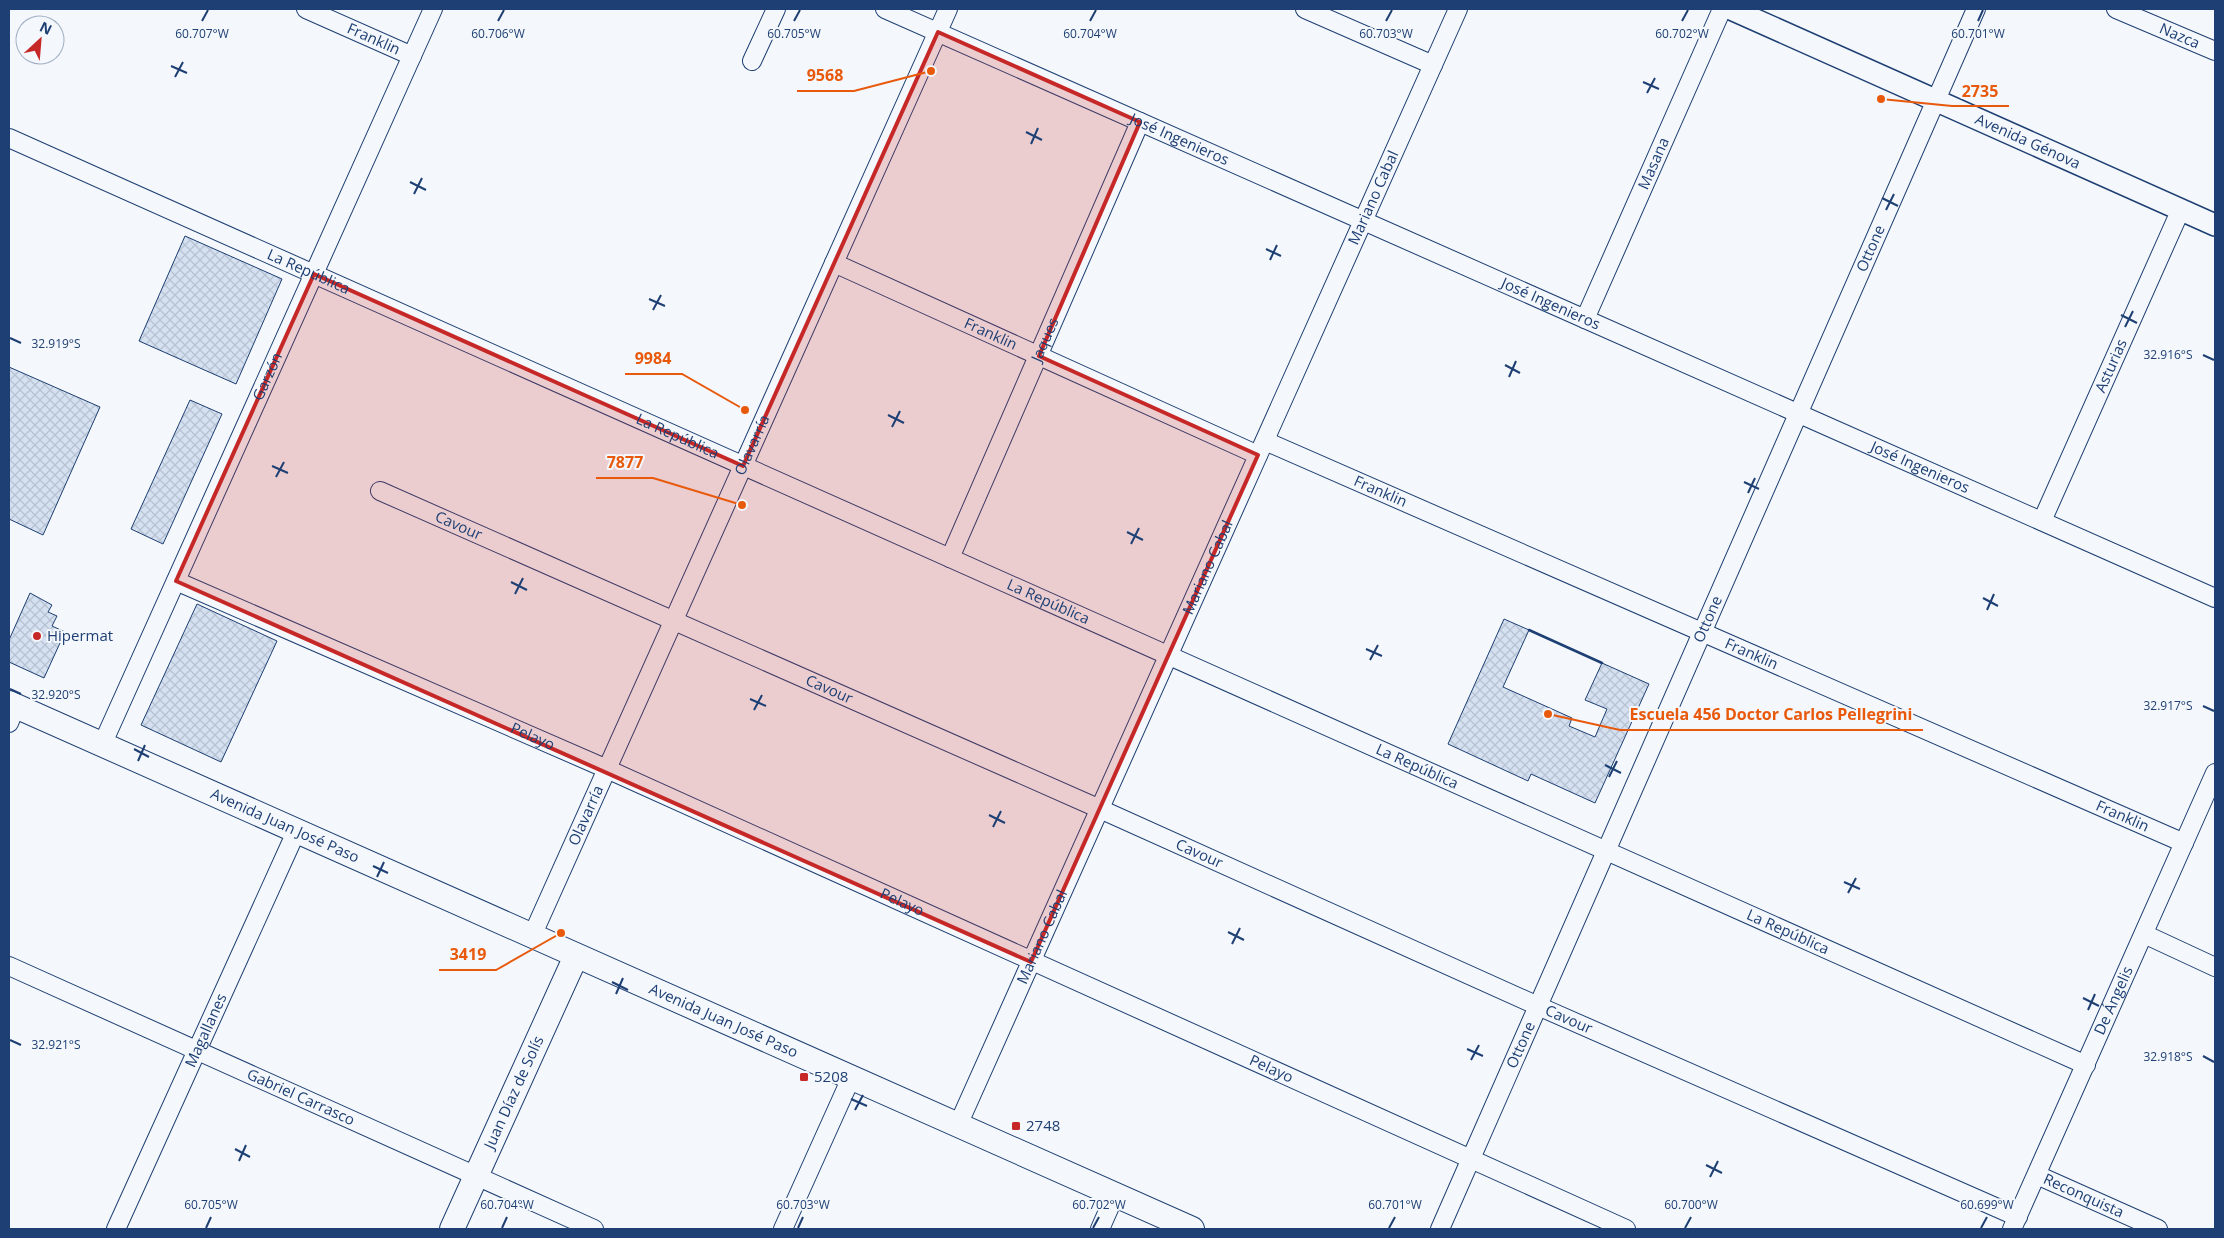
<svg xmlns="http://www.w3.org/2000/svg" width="2224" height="1238" font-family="'Open Sans',sans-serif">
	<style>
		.building { fill: url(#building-cross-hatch); stroke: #1d3f73 }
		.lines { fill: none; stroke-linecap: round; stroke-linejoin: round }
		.minor-casing { stroke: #1d3f73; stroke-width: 20 }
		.tertiary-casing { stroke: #1d3f73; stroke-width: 24 }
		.secondary-casing { stroke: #1d3f73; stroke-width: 26 }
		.minor { stroke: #f4f7fb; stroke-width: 18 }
		.tertiary { stroke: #f4f7fb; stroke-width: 21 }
		.secondary { stroke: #f4f7fb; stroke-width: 24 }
		.wall { stroke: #1d3f73; stroke-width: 2.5 }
		.marked { fill: #c62828; fill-opacity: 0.2; stroke: #c62828; stroke-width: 4; stroke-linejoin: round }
		.ticks { fill: none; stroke: #1d3f73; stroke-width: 2 }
		.poi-dot { fill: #c62828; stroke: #f4f7fb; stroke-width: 2 }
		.labels { text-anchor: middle; stroke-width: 4; stroke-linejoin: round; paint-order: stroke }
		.street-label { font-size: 15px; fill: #1d3f73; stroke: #f4f7fb }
		.poi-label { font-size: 15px; fill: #1d3f73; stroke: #f4f7fb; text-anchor: start }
		.ticks-label { font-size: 12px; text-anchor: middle; fill: #1d3f73; stroke: #f4f7fb; stroke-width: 4; stroke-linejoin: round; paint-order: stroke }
		.leader { fill: none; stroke: #e8590c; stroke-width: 2 }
		.callout-dot { fill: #e8590c; stroke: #f4f7fb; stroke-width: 2 }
		.callout-label { font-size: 16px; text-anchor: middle; font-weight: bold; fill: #e8590c; stroke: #f4f7fb; stroke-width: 4; stroke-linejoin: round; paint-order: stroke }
	</style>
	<defs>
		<pattern id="building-cross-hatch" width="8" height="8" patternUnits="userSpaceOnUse" patternTransform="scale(1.25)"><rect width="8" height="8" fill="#d5e0f0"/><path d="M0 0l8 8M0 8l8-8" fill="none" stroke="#b6c1d1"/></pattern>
	</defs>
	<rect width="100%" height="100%" fill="#f4f7fb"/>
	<path class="building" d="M 185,236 L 282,279 L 236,384 L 139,341 Z
		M 9,367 L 100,407 L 43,535 L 9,519 Z
		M 190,400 L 222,414 L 163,544 L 131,529 Z
		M 30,593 L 52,605 L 48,612 L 57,616 L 52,626 L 65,632 L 44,678 L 9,662 L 9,640 Z
		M 197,604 L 277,641 L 221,762 L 141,725 Z
		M 1504,619 L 1529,630 L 1503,687 L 1572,718 L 1569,726 L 1595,737 L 1607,709 L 1585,700 L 1602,663 L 1649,684 L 1595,803 L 1531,774 L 1528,781 L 1448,744 Z"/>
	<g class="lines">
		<defs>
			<g id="minor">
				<path id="s1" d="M 306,9 L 412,56"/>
				<path id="s2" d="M 885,9 L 2215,598"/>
				<path d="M 1305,9 L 1433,65"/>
				<path id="s3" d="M 2116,9 L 2215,51"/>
				<path d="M 752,61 L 776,9"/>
				<path id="s4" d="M 9,138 L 2086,1065"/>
				<path id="s5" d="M 834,263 L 1258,455"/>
				<path id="s6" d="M 1585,319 L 1722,9"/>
				<path id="s7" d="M 1265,441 L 2184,843"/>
				<path id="s8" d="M 380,491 L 1100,809 L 1538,1006 L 2018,1217"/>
				<path id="s9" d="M 2042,521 L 2181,209"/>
				<path id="s10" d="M 950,558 L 1140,122"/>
				<path id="s11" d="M 176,581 L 607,769 L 1626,1229"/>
				<path d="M 9,723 L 16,706"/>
				<path id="s12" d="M 102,745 L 433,9"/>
				<path d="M 2144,934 L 2215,967"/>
				<path id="s13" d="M 532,936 L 948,9"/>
				<path id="s14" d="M 9,966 L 594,1229"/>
				<path id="s15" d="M 958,1125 L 1458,9"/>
				<path id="s16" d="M 2037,1175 L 2158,1229"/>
				<path id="s17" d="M 116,1229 L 296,832"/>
				<path d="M 783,1229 L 851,1078"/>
				<path d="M 1100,1229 L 1115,1195"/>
				<path id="s18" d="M 1440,1229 L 1976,9"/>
				<path id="s19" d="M 2012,1229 L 2215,773"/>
			</g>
			<g id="tertiary">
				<path id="s20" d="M 1731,9 L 2215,225"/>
			</g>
			<g id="secondary">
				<path id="s21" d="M 9,703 L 1192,1229"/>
				<path id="s22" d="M 452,1229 L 576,956"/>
			</g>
		</defs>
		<use href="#minor" class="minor-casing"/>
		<use href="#tertiary" class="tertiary-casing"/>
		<use href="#secondary" class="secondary-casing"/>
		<use href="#minor" class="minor"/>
		<use href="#tertiary" class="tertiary"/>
		<use href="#secondary" class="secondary"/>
		<path class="wall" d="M 1529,630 L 1602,663"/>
	</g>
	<path class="marked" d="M 938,32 L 1140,122 L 1039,356 L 1258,455 L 1031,962 L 176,581 L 314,274 L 743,466 Z"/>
	<path class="ticks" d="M 202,21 L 208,10M 498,21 L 504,10M 794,21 L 800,10M 1090,21 L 1096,10M 1386,21 L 1392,10M 1682,21 L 1688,10M 1978,21 L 1983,10M 171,66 L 187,73M 175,77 L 183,62M 1643,82 L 1659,89M 1647,93 L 1655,78M 1026,132 L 1042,140M 1031,144 L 1038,128M 410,182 L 426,190M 414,194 L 422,178M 1882,198 L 1898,206M 1886,210 L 1894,194M 1266,249 L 1281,256M 1270,260 L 1277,245M 649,299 L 665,306M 653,310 L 661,295M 2121,315 L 2137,323M 2125,327 L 2133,311M 10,338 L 21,343M 2203,355 L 2214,360M 1505,365 L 1520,373M 1509,377 L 1516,361M 888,415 L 904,423M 892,427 L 900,411M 272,466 L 288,473M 276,477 L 284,462M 1744,482 L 1759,489M 1748,493 L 1755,478M 1127,532 L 1143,540M 1131,544 L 1139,528M 511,582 L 527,590M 515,594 L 523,578M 1983,598 L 1998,606M 1987,610 L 1994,594M 1366,649 L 1382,656M 1370,660 L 1378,645M 10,689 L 21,694M 750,699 L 766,706M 2203,706 L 2214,711M 754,710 L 762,695M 134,749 L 149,757M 138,761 L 145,745M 1605,765 L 1621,773M 1609,777 L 1617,761M 989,815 L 1005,823M 993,827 L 1001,811M 373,866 L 388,873M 377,877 L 384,862M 1844,882 L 1860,889M 1848,893 L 1856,878M 1228,932 L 1244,940M 1232,944 L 1240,928M 612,982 L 628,990M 616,994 L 623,978M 2083,998 L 2099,1006M 2088,1010 L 2095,994M 10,1040 L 21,1045M 1467,1049 L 1483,1056M 2203,1056 L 2214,1062M 1471,1060 L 1479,1045M 851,1099 L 867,1106M 855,1110 L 863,1095M 235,1149 L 250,1157M 239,1161 L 246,1145M 1706,1165 L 1722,1173M 1710,1177 L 1718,1161M 206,1228 L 211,1217M 502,1228 L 507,1217M 798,1228 L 803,1217M 1093,1228 L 1099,1217M 1389,1228 L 1395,1217M 1685,1228 L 1691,1217M 1981,1228 L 1987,1217"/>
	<g class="poi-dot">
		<circle cx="37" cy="636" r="5"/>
		<rect x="799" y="1072" width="10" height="10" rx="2.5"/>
		<rect x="1011" y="1121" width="10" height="10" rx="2.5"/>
	</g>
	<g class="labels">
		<g class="street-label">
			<text dy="5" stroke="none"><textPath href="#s3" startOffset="69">Nazca</textPath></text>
			<text dy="5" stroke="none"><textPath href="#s1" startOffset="74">Franklin</textPath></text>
			<text dy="5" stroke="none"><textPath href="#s2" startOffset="322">José Ingenieros</textPath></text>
			<text dy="5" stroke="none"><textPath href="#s20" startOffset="325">Avenida Génova</textPath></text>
			<text dy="5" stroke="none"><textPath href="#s6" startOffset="170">Masana</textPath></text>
			<text dy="5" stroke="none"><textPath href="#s15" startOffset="1016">Mariano Cabal</textPath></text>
			<text dy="5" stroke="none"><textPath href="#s18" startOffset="1071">Ottone</textPath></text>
			<text dy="5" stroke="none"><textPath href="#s4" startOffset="328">La República</textPath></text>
			<text dy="5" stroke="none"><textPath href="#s2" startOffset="728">José Ingenieros</textPath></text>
			<text dy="5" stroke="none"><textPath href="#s5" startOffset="172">Franklin</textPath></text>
			<text dy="5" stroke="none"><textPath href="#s10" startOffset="238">Jaques</textPath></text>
			<text dy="5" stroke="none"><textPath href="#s9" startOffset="170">Asturias</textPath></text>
			<text dy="5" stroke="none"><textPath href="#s12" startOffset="404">Garzón</textPath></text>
			<text dy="5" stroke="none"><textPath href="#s4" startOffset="732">La República</textPath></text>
			<text dy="5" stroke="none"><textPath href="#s13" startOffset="538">Olavarría</textPath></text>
			<text dy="5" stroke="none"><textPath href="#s2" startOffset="1132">José Ingenieros</textPath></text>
			<text dy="5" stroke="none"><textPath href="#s7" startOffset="126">Franklin</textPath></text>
			<text dy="5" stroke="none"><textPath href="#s8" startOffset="86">Cavour</textPath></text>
			<text dy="5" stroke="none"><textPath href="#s15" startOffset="611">Mariano Cabal</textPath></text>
			<text dy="5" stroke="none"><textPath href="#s4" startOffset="1138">La República</textPath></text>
			<text dy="5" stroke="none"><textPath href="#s18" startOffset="666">Ottone</textPath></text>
			<text dy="5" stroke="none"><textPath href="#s7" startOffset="531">Franklin</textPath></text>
			<text dy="5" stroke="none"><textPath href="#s8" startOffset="491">Cavour</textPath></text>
			<text dy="5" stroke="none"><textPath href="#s11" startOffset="389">Pelayo</textPath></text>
			<text dy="5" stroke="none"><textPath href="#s4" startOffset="1542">La República</textPath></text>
			<text dy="5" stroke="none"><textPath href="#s13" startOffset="132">Olavarría</textPath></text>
			<text dy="5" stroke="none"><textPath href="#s7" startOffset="936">Franklin</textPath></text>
			<text dy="5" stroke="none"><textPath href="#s21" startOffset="302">Avenida Juan José Paso</textPath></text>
			<text dy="5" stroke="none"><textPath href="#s8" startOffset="896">Cavour</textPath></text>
			<text dy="5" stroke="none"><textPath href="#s11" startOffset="794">Pelayo</textPath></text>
			<text dy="5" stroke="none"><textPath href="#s4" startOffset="1948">La República</textPath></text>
			<text dy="5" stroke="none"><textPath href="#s15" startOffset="206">Mariano Cabal</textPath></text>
			<text dy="5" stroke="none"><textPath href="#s19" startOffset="250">De Ángelis</textPath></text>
			<text dy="5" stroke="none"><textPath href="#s8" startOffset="1301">Cavour</textPath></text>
			<text dy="5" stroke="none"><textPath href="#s21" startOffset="782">Avenida Juan José Paso</textPath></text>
			<text dy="5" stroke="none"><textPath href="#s17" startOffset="218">Magallanes</textPath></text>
			<text dy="5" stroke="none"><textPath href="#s18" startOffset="201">Ottone</textPath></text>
			<text dy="5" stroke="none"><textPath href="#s11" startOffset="1199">Pelayo</textPath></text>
			<text dy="5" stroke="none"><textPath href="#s22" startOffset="150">Juan Díaz de Solís</textPath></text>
			<text dy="5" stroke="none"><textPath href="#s14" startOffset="320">Gabriel Carrasco</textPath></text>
			<text dy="5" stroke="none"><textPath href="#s16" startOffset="51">Reconquista</textPath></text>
		</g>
		<g class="poi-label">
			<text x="47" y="641">Hipermat</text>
			<text x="814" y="1082">5208</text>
			<text x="1026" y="1131">2748</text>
		</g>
	</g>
	<g class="ticks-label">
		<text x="202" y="38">60.707°W</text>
		<text x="498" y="38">60.706°W</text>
		<text x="794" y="38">60.705°W</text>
		<text x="1090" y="38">60.704°W</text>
		<text x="1386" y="38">60.703°W</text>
		<text x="1682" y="38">60.702°W</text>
		<text x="1978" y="38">60.701°W</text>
		<text x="56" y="348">32.919°S</text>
		<text x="2168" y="359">32.916°S</text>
		<text x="56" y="699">32.920°S</text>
		<text x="2168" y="710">32.917°S</text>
		<text x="56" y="1049">32.921°S</text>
		<text x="2168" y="1061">32.918°S</text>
		<text x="211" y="1209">60.705°W</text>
		<text x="507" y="1209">60.704°W</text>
		<text x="803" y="1209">60.703°W</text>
		<text x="1099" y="1209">60.702°W</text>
		<text x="1395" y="1209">60.701°W</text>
		<text x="1691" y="1209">60.700°W</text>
		<text x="1987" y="1209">60.699°W</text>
	</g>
	<path class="leader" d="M931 71L854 91H797M1881 99L1952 106H2009M745 410L682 374H625M742 505L653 478H596M1548 714L1620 730H1923M561 933L496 970H439"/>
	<g class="callout-dot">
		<circle cx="931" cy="71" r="5"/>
		<circle cx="1881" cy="99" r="5"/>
		<circle cx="745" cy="410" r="5"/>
		<circle cx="742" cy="505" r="5"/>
		<circle cx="1548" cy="714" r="5"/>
		<circle cx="561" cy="933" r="5"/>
	</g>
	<g class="callout-label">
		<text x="825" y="81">9568</text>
		<text x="1980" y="97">2735</text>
		<text x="653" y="364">9984</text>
		<text x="625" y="468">7877</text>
		<text x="1771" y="720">Escuela 456 Doctor Carlos Pellegrini</text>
		<text x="468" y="960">3419</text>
	</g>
	<rect width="2224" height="1238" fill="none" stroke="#1d3f73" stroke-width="20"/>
	<g transform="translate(40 40) rotate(26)"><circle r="24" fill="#f4f7fb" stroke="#9eadc5"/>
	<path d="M0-4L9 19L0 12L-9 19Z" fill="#c62828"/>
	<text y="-8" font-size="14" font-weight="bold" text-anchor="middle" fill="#1d3f73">N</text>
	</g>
</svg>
